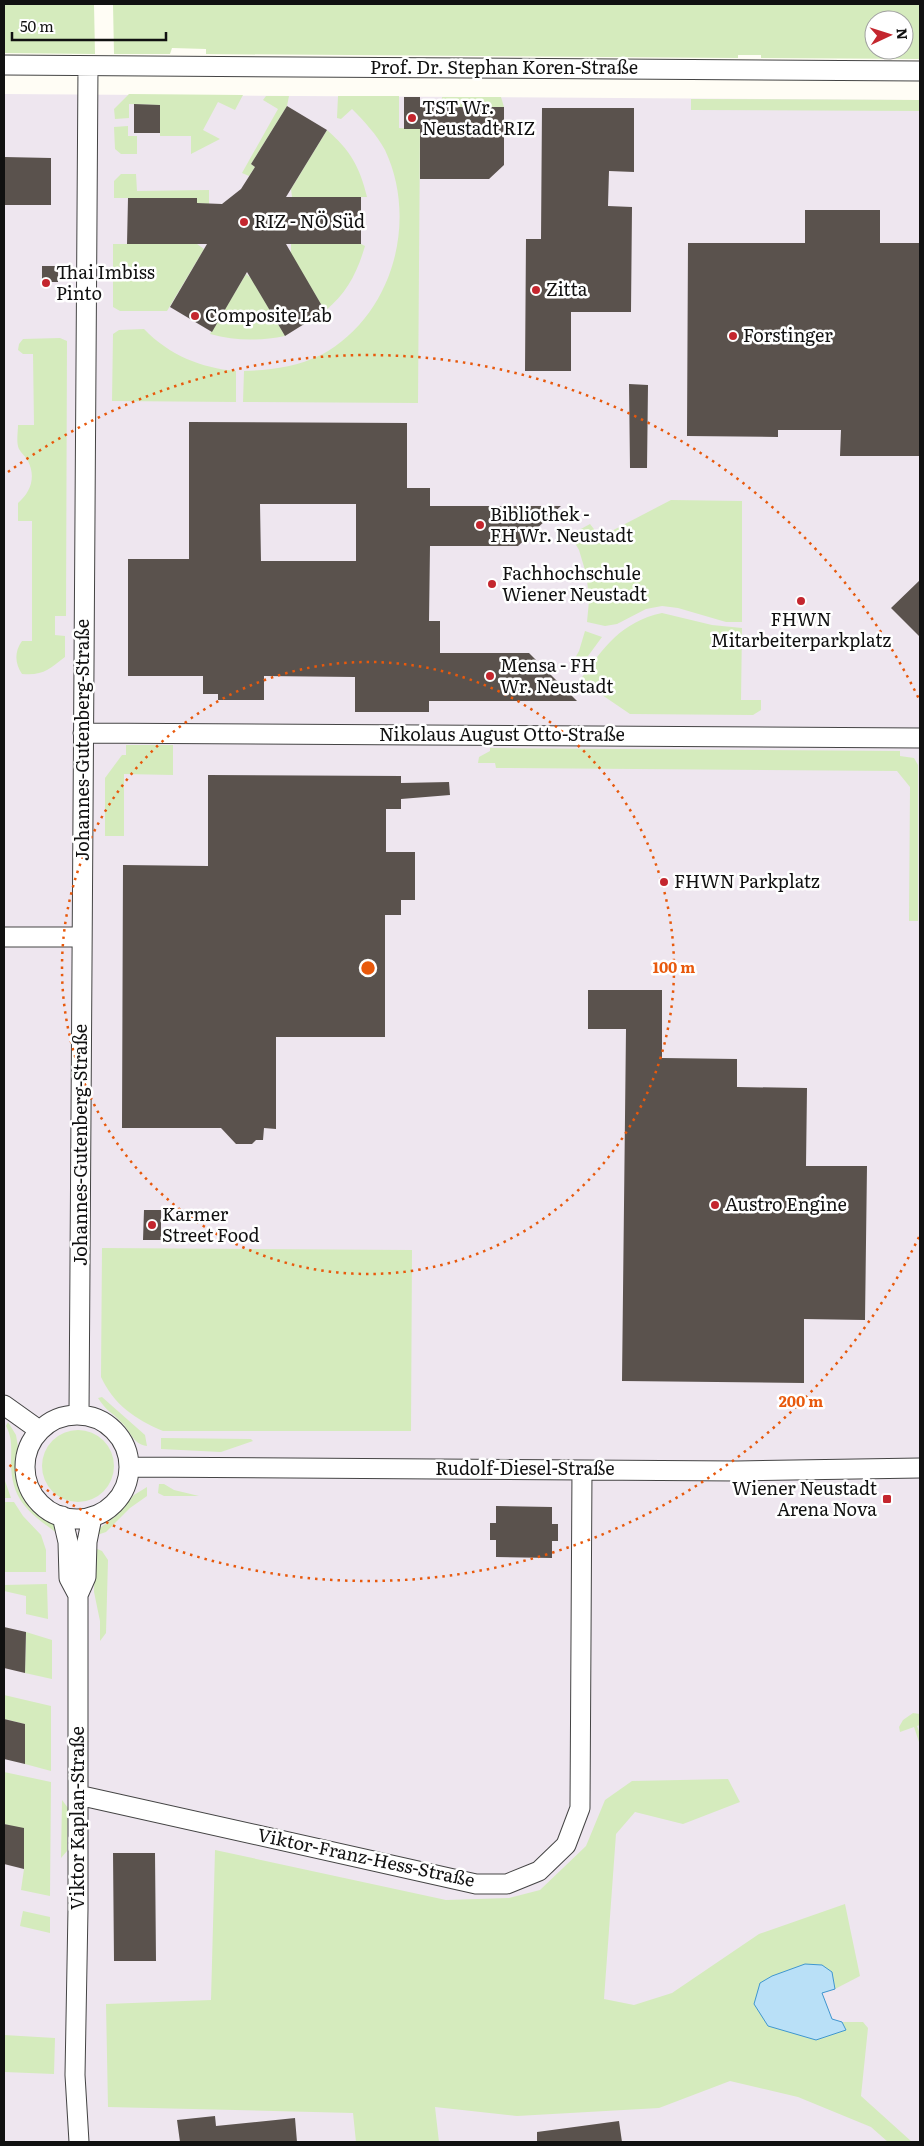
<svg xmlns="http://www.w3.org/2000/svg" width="924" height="2146" font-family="Literata,serif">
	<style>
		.industrial { fill: #eee6ef }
		.green { fill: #d5ebbd; fill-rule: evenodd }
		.water { fill: #b9e0f7; stroke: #3f96cf }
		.building { fill: #5a524d; fill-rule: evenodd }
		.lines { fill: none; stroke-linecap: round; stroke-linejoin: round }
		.minor-casing { stroke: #444; stroke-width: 21 }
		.minor { stroke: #fff; stroke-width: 19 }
		.ring { fill: none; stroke: #e8590c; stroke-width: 2.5; stroke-dasharray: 2.5 5 }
		.poi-dot { fill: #c4262e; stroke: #fff; stroke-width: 2 }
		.labels { text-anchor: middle; stroke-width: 5; stroke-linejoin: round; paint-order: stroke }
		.street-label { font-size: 18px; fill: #111; stroke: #fff }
		.poi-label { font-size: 18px; fill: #111; stroke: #fff; text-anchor: start }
		.centre { fill: #e8590c; stroke: #fff; stroke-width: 2.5 }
		.ring-label { font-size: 15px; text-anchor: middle; font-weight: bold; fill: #e8590c; stroke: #fff; stroke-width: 5; stroke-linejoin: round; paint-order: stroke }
	</style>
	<rect width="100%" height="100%" fill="#fffdf5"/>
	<path class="industrial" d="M 4,94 L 920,100 L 920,2142 L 4,2142 Z"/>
	<path class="green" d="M 4,4 L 94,4 L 95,54 L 4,53 Z
		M 113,4 L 920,4 L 920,59 L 761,58 L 761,55 L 738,55 L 738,58 L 206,54 L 206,49 L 172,48 L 170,54 L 114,54 ZM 874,20 L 904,20 L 904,50 L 874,50 Z
		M 129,94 L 243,95 L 235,110 L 218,102 L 203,130 L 220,139 L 191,154 L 191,136 L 160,136 L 160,105 L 129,104 L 129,118 L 115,119 L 114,109 Z
		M 266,96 L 289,96 L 287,106 L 251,164 L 255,167 L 249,176 L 242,173 L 278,109 L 263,100 Z
		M 338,96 L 399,96 L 399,128 L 420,129 L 418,403 L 243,402 L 244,371 C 271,370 296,367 321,355 C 392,317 419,222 385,150 C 377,135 364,121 352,109 L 341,119 L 337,118 Z
		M 442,97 L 501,97 L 504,107 L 442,107 Z
		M 691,99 L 920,100 L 920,111 L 691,110 Z
		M 128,126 L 128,136 L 137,136 L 137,154 L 121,154 L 115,149 L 114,127 Z
		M 327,130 C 350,150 360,167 367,197 L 292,197 L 291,189 Z
		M 121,174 L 136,174 L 137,191 L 209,190 L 209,204 L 197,203 L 196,198 L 114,198 L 114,181 Z
		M 113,244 L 197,244 L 204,249 L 167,311 L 120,311 L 113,307 Z
		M 291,244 L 361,244 L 365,246 C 357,273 347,293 325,311 L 291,254 Z
		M 246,274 L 251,278 L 285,336 C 259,341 236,341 210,334 Z
		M 144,329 C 169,355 201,368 236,371 L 236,402 L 112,401 L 113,334 L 119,330 Z
		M 60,338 L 67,341 L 66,616 L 55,616 L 55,635 L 65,636 L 65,657 C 49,669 43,676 22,674 C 15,664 14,652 22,641 L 32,641 L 32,521 L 18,521 L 18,503 C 31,492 36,477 28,461 C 26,457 21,453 19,449 C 16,443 18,432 18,425 L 34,425 L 33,354 L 23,354 L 18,350 L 19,344 L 23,339 Z
		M 671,500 L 742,501 L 742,622 L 726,622 L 678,608 L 662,606 L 646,609 L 617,624 L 605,626 L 587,622 L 589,601 L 587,580 L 598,578 L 596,568 L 585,570 L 579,550 L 570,535 L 590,524 L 600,537 Z
		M 662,613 L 712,625 L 742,628 L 741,700 L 761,700 L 761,710 L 753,715 L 630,714 L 580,680 C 604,647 621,622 662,613 Z
		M 585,631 L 602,637 L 577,671 L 570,667 L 579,651 Z
		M 126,745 L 173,745 L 173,775 L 124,774 L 124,836 L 105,836 L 105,778 L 122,755 L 126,755 Z
		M 490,748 L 900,751 L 900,756 L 914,758 L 918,765 L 918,921 L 909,921 L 910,787 L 897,771 L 496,768 L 495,763 L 478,763 L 479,757 L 490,751 Z
		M 102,1248 L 412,1250 L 411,1431 L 163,1431 C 135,1419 114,1405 101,1377 Z
		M 102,1397 L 145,1435 L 147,1446 C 132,1444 131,1431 121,1422 C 112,1412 106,1411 98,1398 Z
		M 8,1422 L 16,1435 L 18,1447 L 16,1464 L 17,1479 L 23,1494 L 31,1508 L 53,1523 L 58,1534 C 30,1513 12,1502 11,1464 C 11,1449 13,1439 6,1426 Z
		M42 1466a36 36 0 1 1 72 0a36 36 0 1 1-72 0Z
		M 161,1438 L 251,1439 L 253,1441 L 221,1452 L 161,1449 Z
		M 4,1446 L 5,1481 L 11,1498 L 4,1498 Z
		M 159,1484 L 164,1484 L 174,1490 L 199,1496 L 164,1496 L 158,1493 Z
		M 147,1487 L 147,1496 L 130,1508 L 106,1532 L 97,1535 L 100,1528 L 117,1515 L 134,1495 Z
		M 4,1502 L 14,1502 L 23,1516 L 41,1535 L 46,1550 L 46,1572 L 4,1572 Z
		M 95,1548 L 102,1551 L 108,1560 L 106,1633 L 100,1641 L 100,1621 L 94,1592 Z
		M 47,1584 L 48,1619 L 26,1614 L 26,1596 L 4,1591 L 4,1585 Z
		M 26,1632 L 52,1640 L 52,1679 L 25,1673 Z
		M 4,1695 L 51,1706 L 51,1771 L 25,1764 L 25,1724 L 4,1719 Z
		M 913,1713 L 920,1714 L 920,1725 L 917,1726 L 920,1734 L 920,1745 L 914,1727 L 900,1732 L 899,1727 L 903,1720 Z
		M 4,1772 L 51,1782 L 50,1896 L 21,1890 L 24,1869 L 24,1829 L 4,1824 Z
		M 728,1779 L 740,1802 L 683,1824 L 635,1812 L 616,1834 L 604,1999 L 634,2005 L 672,1993 L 759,1934 L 845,1904 L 860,1976 L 835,1989 L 832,1972 L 760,1983 L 846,2030 L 842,2022 L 863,2022 L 868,2028 L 861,2096 L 912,2142 L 888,2142 L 871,2127 L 798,2097 L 730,2081 L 659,2108 L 517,2116 L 435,2107 L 439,2142 L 356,2142 L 353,2113 L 108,2107 L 106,2004 L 211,2000 L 215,1850 L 446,1900 L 509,1898 L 540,1890 L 586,1846 L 605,1800 L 632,1781 Z
		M 62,1800 L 68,1808 L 67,1851 L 61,1858 Z
		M 23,1911 L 50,1917 L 50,1933 L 20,1926 Z
		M 4,2035 L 55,2038 L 54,2074 L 4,2072 Z"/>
	<path class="water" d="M 805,1964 L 822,1965 L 832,1972 L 835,1989 L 822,1993 L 832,2019 L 842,2022 L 846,2030 L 816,2040 L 768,2026 L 754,2004 L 760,1983 L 772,1976 Z"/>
	<path class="building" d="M 404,97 L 420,97 L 420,107 L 504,107 L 504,165 L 489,179 L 420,179 L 420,129 L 404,129 Z
		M 134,104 L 160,105 L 160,133 L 134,133 Z
		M 287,106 L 327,130 L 286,197 L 361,197 L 361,244 L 286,244 L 325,311 L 285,336 L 247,272 L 212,332 L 170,307 L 207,244 L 127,244 L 128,198 L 197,198 L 197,203 L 222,204 L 241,189 L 255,167 L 251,164 Z
		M 542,108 L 634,108 L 634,172 L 609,171 L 608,206 L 632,207 L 631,312 L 571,312 L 571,371 L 525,371 L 526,239 L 541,239 Z
		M 4,157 L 51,158 L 51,205 L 4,205 Z
		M 805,210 L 880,210 L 880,243 L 920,243 L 920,456 L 840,456 L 841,430 L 778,430 L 778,437 L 687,436 L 688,243 L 805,243 Z
		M 42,266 L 58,266 L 58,282 L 42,282 Z
		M 629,384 L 648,385 L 647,468 L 630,468 Z
		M 189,422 L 407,423 L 407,488 L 430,488 L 430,506 L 561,506 L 518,546 L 430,546 L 429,621 L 440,621 L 440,653 L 529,653 L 577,701 L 429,701 L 429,712 L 355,712 L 355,677 L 264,676 L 264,700 L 218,700 L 218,694 L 203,694 L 203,676 L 128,676 L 128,559 L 189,559 ZM 260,504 L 356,504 L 356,561 L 261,561 Z
		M 920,580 L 920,637 L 891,608 Z
		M 208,775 L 401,776 L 401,783 L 449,782 L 450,795 L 401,799 L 401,809 L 386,809 L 386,852 L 415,852 L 415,900 L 401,900 L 401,915 L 385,915 L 385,1037 L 276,1037 L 276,1129 L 264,1128 L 263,1140 L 256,1140 L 252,1144 L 236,1144 L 221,1128 L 122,1128 L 123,865 L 208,866 Z
		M 588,990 L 662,990 L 662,1058 L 737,1059 L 737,1087 L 807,1088 L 806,1166 L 867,1166 L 865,1320 L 804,1319 L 804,1383 L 622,1381 L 626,1029 L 588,1029 Z
		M 144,1210 L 161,1210 L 161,1240 L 143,1240 Z
		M 496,1506 L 552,1507 L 552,1524 L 558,1524 L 558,1541 L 552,1541 L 552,1558 L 496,1557 L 496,1540 L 490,1540 L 490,1523 L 496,1523 Z
		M 4,1627 L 26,1632 L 25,1673 L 4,1668 Z
		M 4,1719 L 25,1724 L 25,1764 L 4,1759 Z
		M 4,1824 L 24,1828 L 24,1869 L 4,1864 Z
		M 113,1853 L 155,1853 L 156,1961 L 114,1961 Z
		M 215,2116 L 216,2126 L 295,2118 L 297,2142 L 180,2142 L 177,2120 Z
		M 619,2121 L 622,2142 L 537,2142 L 537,2132 Z"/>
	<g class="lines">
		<defs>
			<path id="minor" d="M 4,65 L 920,71
				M 83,733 L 920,738
				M 4,937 L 82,937
				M 4,1405 L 39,1430
				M 79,1414 L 88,66
				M25 1467a52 52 0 1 1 104 0a52 52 0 1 1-104 0Z
				M 129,1467 L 737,1471 L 920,1468
				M 62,1516 L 68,1542 L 69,1578 L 78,1595
				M 78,1795 L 476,1884 L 507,1884 L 539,1871 L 566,1845 L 580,1808 L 582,1470
				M 79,2142 L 75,2075 L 78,1909 L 78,1595 L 86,1577 L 87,1542 L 92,1517"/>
		</defs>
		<use href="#minor" class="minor-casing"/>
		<use href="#minor" class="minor"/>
	</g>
	<g class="ring">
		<circle cx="368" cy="968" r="306"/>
		<path d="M919 1237A613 613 0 0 1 8 1464M8 472A613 613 0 0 1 919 699"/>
	</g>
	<g class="poi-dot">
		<circle cx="412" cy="118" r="5"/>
		<circle cx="244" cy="222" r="5"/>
		<circle cx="46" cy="283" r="5"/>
		<circle cx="536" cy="290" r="5"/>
		<circle cx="195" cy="316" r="5"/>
		<circle cx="733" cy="336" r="5"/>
		<circle cx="480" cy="525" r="5"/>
		<circle cx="492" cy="584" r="5"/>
		<circle cx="801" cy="601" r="5"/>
		<circle cx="490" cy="676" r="5"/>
		<circle cx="664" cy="882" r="5"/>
		<circle cx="715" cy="1205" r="5"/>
		<circle cx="152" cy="1225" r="5"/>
		<rect x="882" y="1494" width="10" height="10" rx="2.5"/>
	</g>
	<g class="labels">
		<g class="street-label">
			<text x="504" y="74">Prof. Dr. Stephan Koren-Straße</text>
			<text x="502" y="741">Nikolaus August Otto-Straße</text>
			<text transform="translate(83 740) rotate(-90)" y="6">Johannes-Gutenberg-Straße</text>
			<text transform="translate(81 1145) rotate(-90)" y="6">Johannes-Gutenberg-Straße</text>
			<text x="525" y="1475">Rudolf-Diesel-Straße</text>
			<text transform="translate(78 1818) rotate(-90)" y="6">Viktor Kaplan-Straße</text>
			<text transform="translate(366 1858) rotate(12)" y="6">Viktor-Franz-Hess-Straße</text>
		</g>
		<g class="poi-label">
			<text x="422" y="114">TST Wr.<tspan x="422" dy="21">Neustadt RIZ</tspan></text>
			<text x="254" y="228">RIZ - NÖ Süd</text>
			<text x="56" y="279">Thai Imbiss<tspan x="56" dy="21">Pinto</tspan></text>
			<text x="546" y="296">Zitta</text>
			<text x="205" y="322">Composite Lab</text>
			<text x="743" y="342">Forstinger</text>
			<text x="490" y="521">Bibliothek -<tspan x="490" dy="21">FH Wr. Neustadt</tspan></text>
			<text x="502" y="580">Fachhochschule<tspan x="502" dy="21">Wiener Neustadt</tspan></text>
			<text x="801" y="626" text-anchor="middle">FHWN<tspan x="801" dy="21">Mitarbeiterparkplatz</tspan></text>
			<text x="500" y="672">Mensa - FH<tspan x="500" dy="21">Wr. Neustadt</tspan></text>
			<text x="674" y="888">FHWN Parkplatz</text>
			<text x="725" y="1211">Austro Engine</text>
			<text x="162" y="1221">Karmer<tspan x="162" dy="21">Street Food</tspan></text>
			<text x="877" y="1495" text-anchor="end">Wiener Neustadt<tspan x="877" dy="21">Arena Nova</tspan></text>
		</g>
	</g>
	<circle cx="368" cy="968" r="8" class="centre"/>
	<g class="ring-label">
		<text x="674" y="973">100 m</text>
		<text x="801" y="1407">200 m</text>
	</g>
	<rect width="924" height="2146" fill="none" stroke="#111111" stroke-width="10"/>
	<g transform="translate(889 35) rotate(86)"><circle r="24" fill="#ffffff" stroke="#a0a0a0"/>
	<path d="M0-4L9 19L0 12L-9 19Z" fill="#c4262e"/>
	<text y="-8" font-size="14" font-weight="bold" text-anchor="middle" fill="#111111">N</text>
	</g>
	<path d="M12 32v8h154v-8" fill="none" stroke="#111111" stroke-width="2.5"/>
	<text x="20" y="32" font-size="15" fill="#111111" stroke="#ffffff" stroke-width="4" paint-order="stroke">50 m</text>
</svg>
